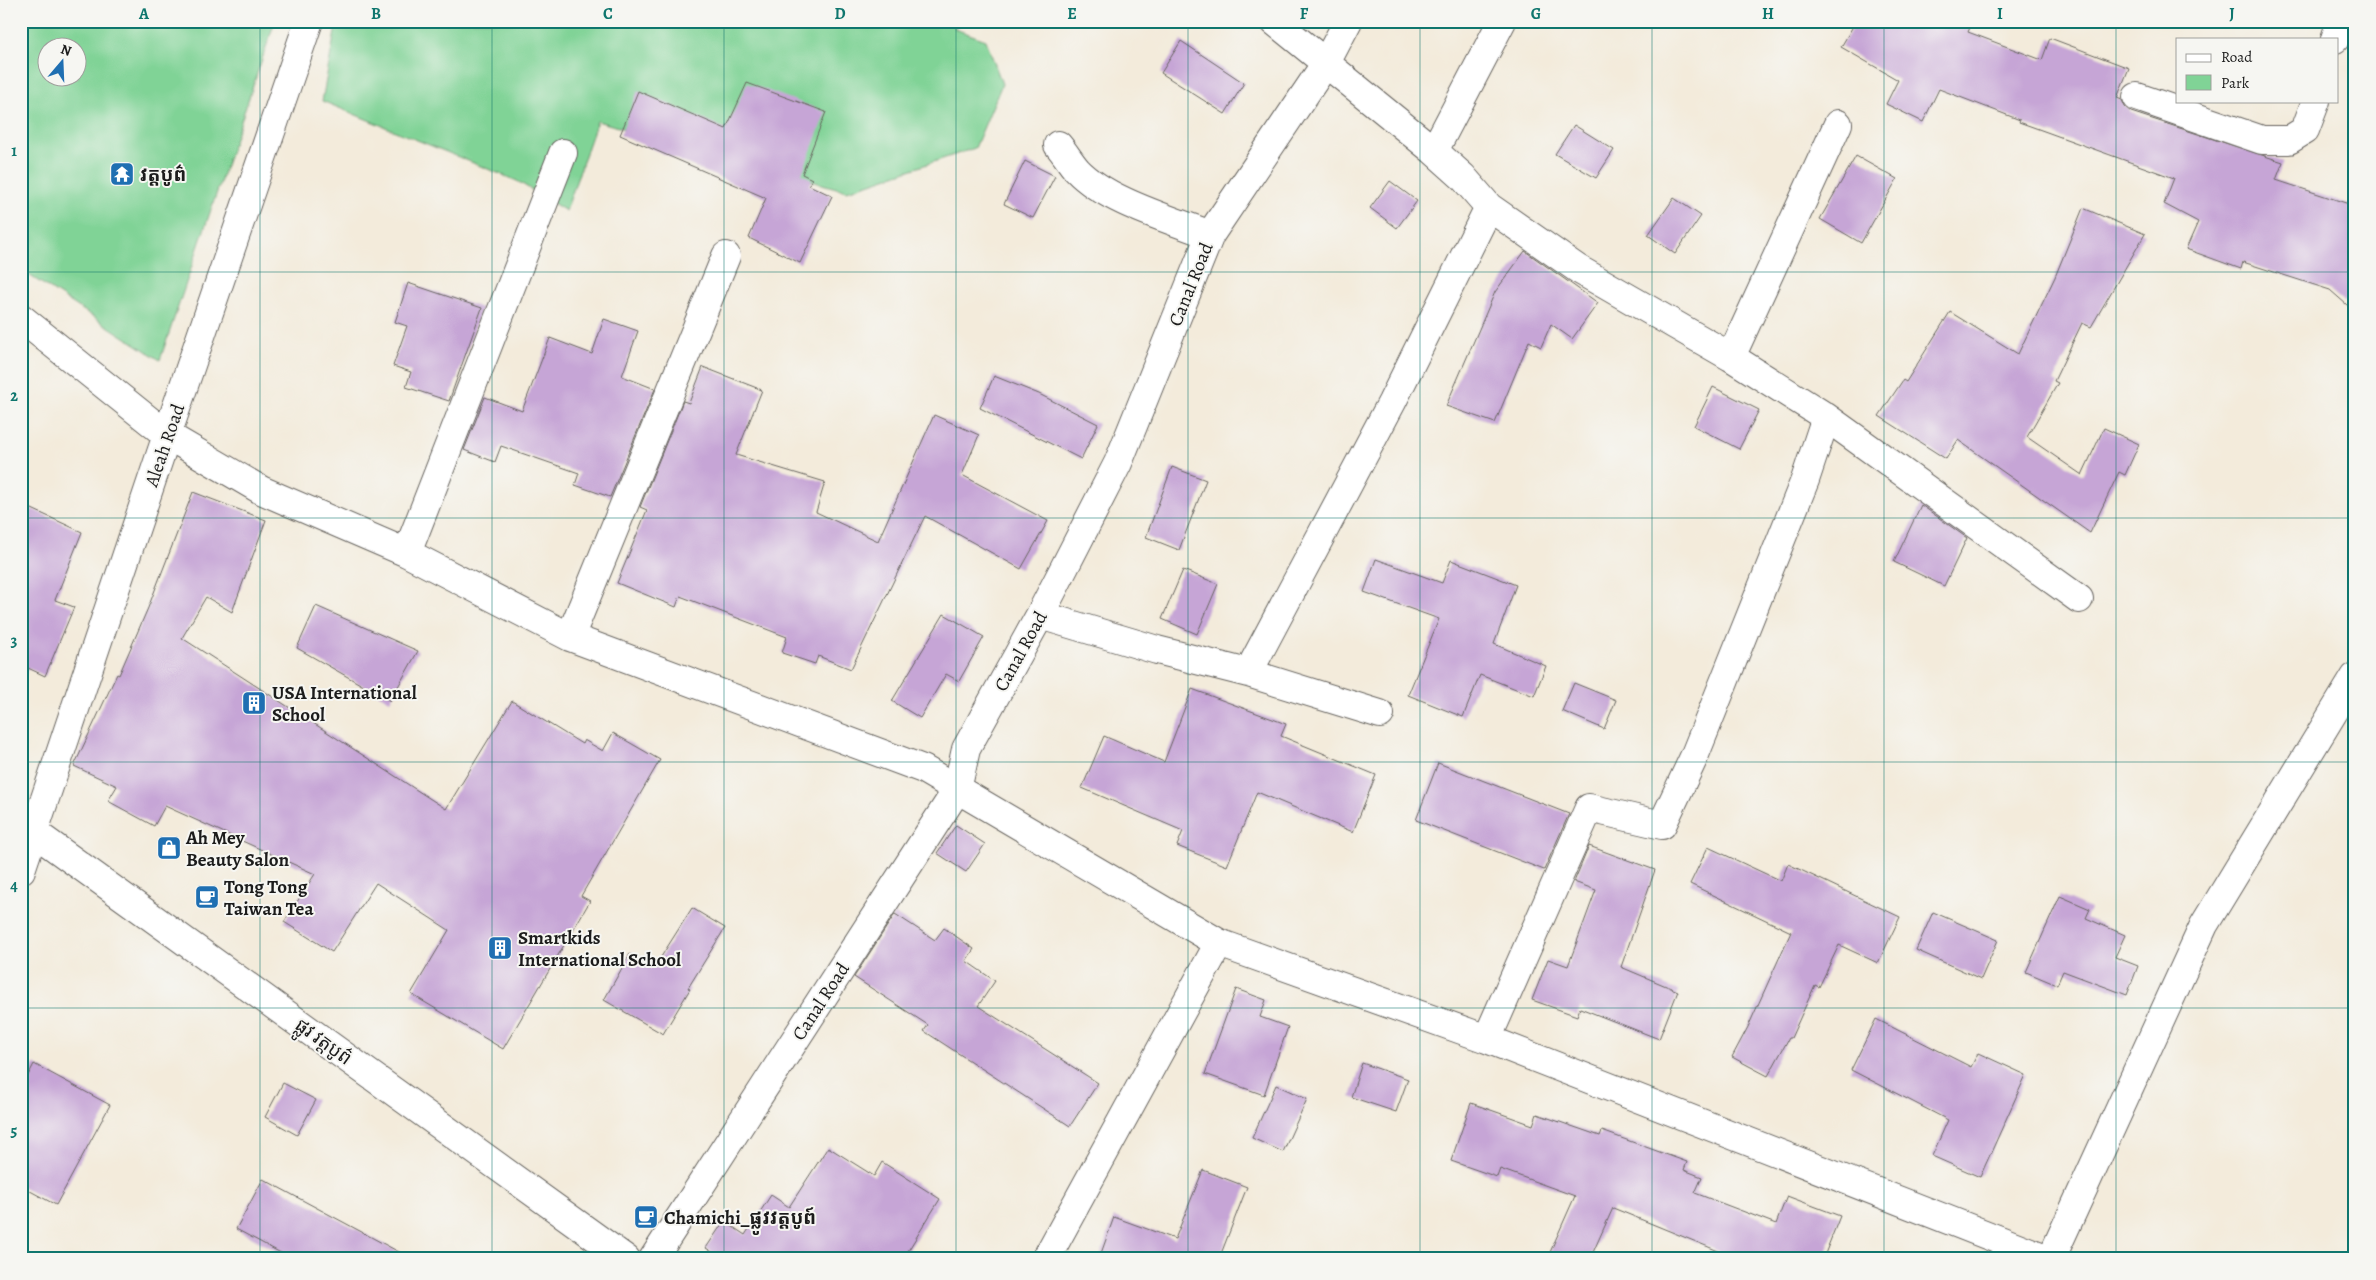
<svg xmlns="http://www.w3.org/2000/svg" width="2376" height="1280" font-family="Alegreya,'Noto Sans Khmer',serif">
	<style>
		.green { fill: #80d396; stroke: #4e7859; fill-rule: evenodd }
		.building { fill: #c6a5d6 }
		.lines { fill: none; stroke-linecap: round; stroke-linejoin: round }
		.minor-casing { stroke: #67645f; stroke-width: 30 }
		.minor { stroke: #fff; stroke-width: 28 }
		.grid { fill: none; stroke: #0f766e; stroke-width: 1; stroke-opacity: 0.55 }
		.labels { text-anchor: middle; stroke-width: 4; stroke-linejoin: round; paint-order: stroke }
		.poi-label { font-size: 19px; font-weight: bold; fill: #1c1c1c; stroke: #f6f6f2; text-anchor: start }
		.street-label { font-size: 19px; fill: #1c1c1c; stroke: #f6f6f2 }
		.neatline { fill: none; stroke: #0f766e; stroke-width: 2 }
		.grid-label { font-size: 16px; text-anchor: middle; font-weight: bold; fill: #0f766e }
	</style>
	<rect width="100%" height="100%" fill="#f6f6f2"/>
	<filter id="ink" filterUnits="userSpaceOnUse"><feTurbulence type="fractalNoise" baseFrequency=".02" numOctaves="2"/><feDisplacementMap in="SourceGraphic" scale="10" xChannelSelector="R" yChannelSelector="G"/><feConvolveMatrix kernelMatrix="1 2 1 2 8 2 1 2 1" color-interpolation-filters="sRGB"/></filter>
	<filter id="wash" filterUnits="userSpaceOnUse"><feTurbulence type="fractalNoise" baseFrequency=".0096" numOctaves="4" result="noise"/><feDisplacementMap in="SourceGraphic" scale="20" xChannelSelector="R" yChannelSelector="G"/><feGaussianBlur stdDeviation="1.12" result="paint"/><feColorMatrix in="noise" values="0 0 0 0 0 0 0 0 0 0 0 0 0 0 0 0 0 1.4 0 .05"/><feComposite in="paint" operator="in"/></filter>
	<g filter="url(#wash)">
		<rect width="100%" height="100%" fill="#f3ebdb"/>
		<path class="green" d="M 21,21 L 275,21 L 160,360 L 21,270 ZM 48,48 L 78,48 L 78,78 L 48,78 Z
			M 337,21 L 955,21 L 955,29 L 986,40 L 1002,84 L 975,148 L 847,191 L 597,121 L 566,211 L 517,181 L 322,101 Z"/>
		<g id="blocks">
			<path class="building" d="M 1856,21 L 1973,21 L 1968,32 L 2042,60 L 2050,38 L 2129,68 L 2117,98 L 2122,100 L 2125,107 L 2131,112 L 2283,162 L 2276,180 L 2355,206 L 2355,312 L 2330,290 L 2243,262 L 2241,269 L 2186,249 L 2198,222 L 2164,204 L 2174,178 L 2019,122 L 2020,120 L 1939,89 L 1923,122 L 1886,104 L 1898,80 L 1841,47 Z
				M 1181,41 L 1244,83 L 1225,114 L 1161,73 Z
				M 747,83 L 826,112 L 802,174 L 812,179 L 809,185 L 832,196 L 800,263 L 749,238 L 766,198 L 620,135 L 638,91 L 726,129 Z
				M 1574,125 L 1614,150 L 1596,178 L 1555,154 Z
				M 1856,156 L 1897,179 L 1861,243 L 1820,219 Z
				M 1025,161 L 1055,176 L 1033,218 L 1004,204 Z
				M 1390,181 L 1417,201 L 1397,228 L 1370,208 Z
				M 1674,198 L 1701,216 L 1675,254 L 1648,235 Z
				M 2083,208 L 2145,234 L 2091,327 L 2082,323 L 2054,381 L 2058,383 L 2027,437 L 2082,475 L 2104,428 L 2139,444 L 2125,475 L 2119,472 L 2090,533 L 1958,440 L 1946,459 L 1879,416 L 1903,380 L 1906,382 L 1950,312 L 2018,354 L 2055,277 Z
				M 1525,251 L 1598,303 L 1572,339 L 1551,324 L 1541,347 L 1529,341 L 1495,423 L 1446,406 L 1495,292 Z
				M 408,283 L 482,308 L 449,401 L 406,387 L 411,372 L 393,366 L 407,326 L 395,322 Z
				M 604,319 L 638,331 L 622,376 L 655,389 L 610,497 L 575,485 L 579,473 L 501,446 L 495,462 L 464,450 L 485,397 L 522,411 L 550,338 L 592,354 Z
				M 703,367 L 762,390 L 736,455 L 825,482 L 816,512 L 878,541 L 934,415 L 979,435 L 962,475 L 1048,521 L 1021,569 L 925,516 L 851,669 L 818,656 L 815,664 L 782,653 L 787,637 L 680,596 L 676,607 L 617,583 L 647,510 L 640,507 L 683,401 L 689,403 Z
				M 994,376 L 1039,394 L 1098,424 L 1081,459 L 980,408 Z
				M 1713,387 L 1759,410 L 1739,449 L 1694,426 Z
				M 1172,467 L 1206,480 L 1179,550 L 1146,537 Z
				M 193,492 L 266,520 L 232,612 L 206,597 L 182,638 L 446,809 L 512,701 L 582,744 L 584,740 L 603,751 L 613,733 L 660,760 L 581,896 L 590,901 L 503,1049 L 411,994 L 449,930 L 376,883 L 332,952 L 284,922 L 315,874 L 165,806 L 154,826 L 108,801 L 117,786 L 74,766 L 117,674 L 119,675 L 148,608 Z
				M 21,504 L 82,532 L 55,600 L 74,607 L 45,676 L 28,668 L 23,681 L 21,681 Z
				M 1921,505 L 1967,538 L 1944,586 L 1894,562 Z
				M 1376,559 L 1442,583 L 1451,560 L 1516,585 L 1494,644 L 1546,666 L 1534,696 L 1480,675 L 1463,717 L 1408,695 L 1439,619 L 1364,592 Z
				M 1183,570 L 1218,584 L 1197,634 L 1162,619 Z
				M 316,606 L 418,651 L 390,701 L 297,648 Z
				M 944,614 L 984,637 L 959,681 L 946,674 L 920,718 L 892,701 Z
				M 1574,683 L 1616,700 L 1604,729 L 1562,711 Z
				M 1192,689 L 1286,724 L 1281,736 L 1376,775 L 1353,832 L 1257,792 L 1227,866 L 1177,846 L 1183,831 L 1082,788 L 1104,736 L 1164,762 Z
				M 1438,763 L 1569,814 L 1544,870 L 1416,820 Z
				M 956,825 L 985,844 L 966,872 L 937,853 Z
				M 1589,846 L 1655,870 L 1621,967 L 1678,991 L 1659,1039 L 1580,1008 L 1577,1016 L 1532,1000 L 1548,959 L 1568,966 L 1596,890 L 1574,882 Z
				M 1708,847 L 1781,881 L 1788,864 L 1900,917 L 1878,963 L 1839,945 L 1819,987 L 1815,985 L 1791,1038 L 1789,1038 L 1768,1076 L 1732,1057 L 1748,1027 L 1791,932 L 1690,884 Z
				M 2060,896 L 2090,909 L 2086,918 L 2125,935 L 2115,957 L 2138,966 L 2127,995 L 2063,971 L 2057,985 L 2026,972 Z
				M 692,908 L 725,928 L 688,988 L 690,989 L 663,1034 L 604,1000 L 630,954 L 654,968 Z
				M 1933,912 L 1998,940 L 1981,979 L 1916,950 Z
				M 895,914 L 935,940 L 944,928 L 974,949 L 966,961 L 995,981 L 978,1006 L 1098,1083 L 1070,1126 L 924,1031 L 928,1025 L 854,977 Z
				M 1236,989 L 1266,1000 L 1260,1017 L 1288,1027 L 1264,1095 L 1205,1074 Z
				M 1876,1019 L 1971,1067 L 1978,1053 L 2026,1075 L 1980,1177 L 1932,1156 L 1948,1120 L 1851,1070 Z
				M 1362,1063 L 1408,1079 L 1396,1112 L 1351,1097 Z
				M 34,1064 L 110,1105 L 56,1205 L 21,1186 L 21,1089 Z
				M 283,1083 L 316,1100 L 297,1135 L 265,1117 Z
				M 1276,1085 L 1307,1099 L 1283,1152 L 1252,1138 Z
				M 1471,1103 L 1533,1125 L 1537,1114 L 1600,1136 L 1602,1131 L 1687,1162 L 1684,1170 L 1702,1177 L 1695,1193 L 1776,1224 L 1787,1196 L 1840,1216 L 1823,1259 L 1738,1259 L 1613,1208 L 1590,1259 L 1547,1259 L 1575,1196 L 1500,1169 L 1497,1177 L 1451,1161 Z
				M 828,1147 L 874,1176 L 882,1162 L 940,1199 L 903,1259 L 723,1259 L 706,1248 L 724,1221 L 745,1235 L 771,1195 L 789,1207 Z
				M 1203,1170 L 1247,1187 L 1219,1259 L 1099,1259 L 1114,1217 L 1175,1239 Z
				M 263,1179 L 412,1259 L 292,1259 L 236,1229 Z"/>
		</g>
	</g>
	<g filter="url(#ink)">
		<use href="#blocks" fill-opacity="0" stroke="#67645f" stroke-width="1"/>
		<g class="lines">
			<defs>
				<path id="minor" d="M 1274,21 L 1434,151 L 1463,177 L 1489,207 L 1578,269 L 1731,357 L 1826,417 L 2079,599
					M 2335,39 L 2341,21
					M 2137,97 L 2262,140 L 2289,140 L 2305,130 L 2316,101
					M 1058,145 C 1065,153 1070,162 1077,170 C 1106,201 1170,219 1210,235
					M 1434,151 L 1502,21
					M 21,318 L 167,435 L 261,490 L 407,553 L 570,637 L 923,769 L 1219,943 L 1487,1039 L 2048,1259
					M 1731,357 L 1838,124
					M 407,553 L 563,153
					M 1040,615 L 1157,650 L 1248,673 L 1380,714
					M 570,637 L 726,256
					M 1248,673 L 1392,402 L 1489,207
					M 21,823 L 626,1259
					M 21,870 L 167,435 L 309,21
					M 1487,1039 L 1589,808 L 1662,825 L 1694,757 L 1805,480 L 1826,417
					M 653,1259 L 957,790 L 966,749 L 1040,615 L 1118,463 L 1210,235 L 1326,63 L 1348,21
					M 1046,1259 L 1219,943
					M 2051,1259 L 2204,925 L 2355,677"/>
			</defs>
			<use href="#minor" class="minor-casing"/>
			<use href="#minor" class="minor"/>
		</g>
	</g>
	<path class="grid" d="M 260,21 L 260,1259M 492,21 L 492,1259M 724,21 L 724,1259M 956,21 L 956,1259M 1188,21 L 1188,1259M 1420,21 L 1420,1259M 1652,21 L 1652,1259M 1884,21 L 1884,1259M 2116,21 L 2116,1259M 21,272 L 2355,272M 21,518 L 2355,518M 21,762 L 2355,762M 21,1008 L 2355,1008"/>
	<defs>
		<symbol id="temple-square" viewBox="-11 -11 22 22"><rect x="-9" y="-9" width="18" height="18" rx="4" fill="#1f6fb2" stroke="#f6f6f2"/><path d="M0-6L5-2H3V0L6.5 2.5H4V6H1.5V3h-3V6H-4V2.5H-6.5L-3 0V-2H-5Z" fill="#fff"/></symbol>
		<symbol id="building-square" viewBox="-11 -11 22 22"><rect x="-9" y="-9" width="18" height="18" rx="4" fill="#1f6fb2" stroke="#f6f6f2"/><path d="M-4-6H4V6H1V3H-1V6H-4ZM-2.5-4.3h1.7v1.8h-1.7ZM.8-4.3h1.7v1.8H.8ZM-2.5-1h1.7V.8h-1.7ZM.8-1h1.7V.8H.8Z" fill="#fff"/></symbol>
		<symbol id="shop-square" viewBox="-11 -11 22 22"><rect x="-9" y="-9" width="18" height="18" rx="4" fill="#1f6fb2" stroke="#f6f6f2"/><path d="M-5-2.5h2.3a2.7 3.5 0 0 1 5.4 0H5L5.5 6h-11ZM-1.5-2.5h3a1.5 2.3 0 0 0-3 0Z" fill="#fff"/></symbol>
		<symbol id="cafe-square" viewBox="-11 -11 22 22"><rect x="-9" y="-9" width="18" height="18" rx="4" fill="#1f6fb2" stroke="#f6f6f2"/><path d="M-5.5-4.5H6V0H3Q3 3.5 0 3.5H-2.5Q-5.5 3.5-5.5 0ZM3-3.2v2h1.7v-2ZM-6 4.5H4V6H-6Z" fill="#fff"/></symbol>
	</defs>
	<g fill-rule="evenodd">
		<use href="#temple-square" x="108" y="160" width="28" height="28"/>
		<use href="#building-square" x="240" y="689" width="28" height="28"/>
		<use href="#shop-square" x="155" y="834" width="28" height="28"/>
		<use href="#cafe-square" x="193" y="883" width="28" height="28"/>
		<use href="#building-square" x="486" y="934" width="28" height="28"/>
		<use href="#cafe-square" x="632" y="1203" width="28" height="28"/>
	</g>
	<g class="labels">
		<g class="poi-label">
			<text x="140" y="181">វត្តបូព៌</text>
			<text x="272" y="699">USA International<tspan x="272" dy="22">School</tspan></text>
			<text x="186" y="844">Ah Mey<tspan x="186" dy="22">Beauty Salon</tspan></text>
			<text x="224" y="893">Tong Tong<tspan x="224" dy="22">Taiwan Tea</tspan></text>
			<text x="518" y="944">Smartkids<tspan x="518" dy="22">International School</tspan></text>
			<text x="664" y="1224">Chamichi_ផ្លូវវត្តបូព៍</text>
		</g>
		<g class="street-label">
			<text transform="translate(1190 284) rotate(-68)" y="7">Canal Road</text>
			<text transform="translate(164 445) rotate(-71)" y="7">Aleah Road</text>
			<text transform="translate(1020 651) rotate(-61)" y="7">Canal Road</text>
			<text transform="translate(820 1001) rotate(-57)" y="7">Canal Road</text>
			<text transform="translate(324 1041) rotate(36)" y="7">ផ្លូវ វត្តបូព៌</text>
		</g>
	</g>
	<rect width="2376" height="1280" fill="none" stroke="#f6f6f2" stroke-width="55"/>
	<rect x="2176" y="38" width="162" height="65" fill="#f6f6f2" stroke="#9f9f9c"/>
	<rect x="2186" y="54" width="25" height="8" fill="#ffffff" stroke="#9f9f9c"/>
	<text x="2221" y="62" font-size="15" fill="#1c1c1c">Road</text>
	<rect x="2186" y="75" width="25" height="15" fill="#80d396" stroke="#9f9f9c"/>
	<text x="2221" y="88" font-size="15" fill="#1c1c1c">Park</text>
	<g transform="translate(62 62) rotate(19)"><circle r="24" fill="#f6f6f2" stroke="#9f9f9c"/>
	<path d="M0-4L9 19L0 12L-9 19Z" fill="#1f6fb2"/>
	<text y="-8" font-size="14" font-weight="bold" text-anchor="middle" fill="#1c1c1c">N</text>
	</g>
	<rect x="28" y="28" width="2320" height="1224" class="neatline"/>
	<g class="grid-label">
		<text x="144" y="19">A</text>
		<text x="376" y="19">B</text>
		<text x="608" y="19">C</text>
		<text x="840" y="19">D</text>
		<text x="1072" y="19">E</text>
		<text x="1304" y="19">F</text>
		<text x="1536" y="19">G</text>
		<text x="1768" y="19">H</text>
		<text x="2000" y="19">I</text>
		<text x="2232" y="19">J</text>
		<text x="14" y="156">1</text>
		<text x="14" y="401">2</text>
		<text x="14" y="646">3</text>
		<text x="14" y="891">4</text>
		<text x="14" y="1136">5</text>
	</g>
</svg>
